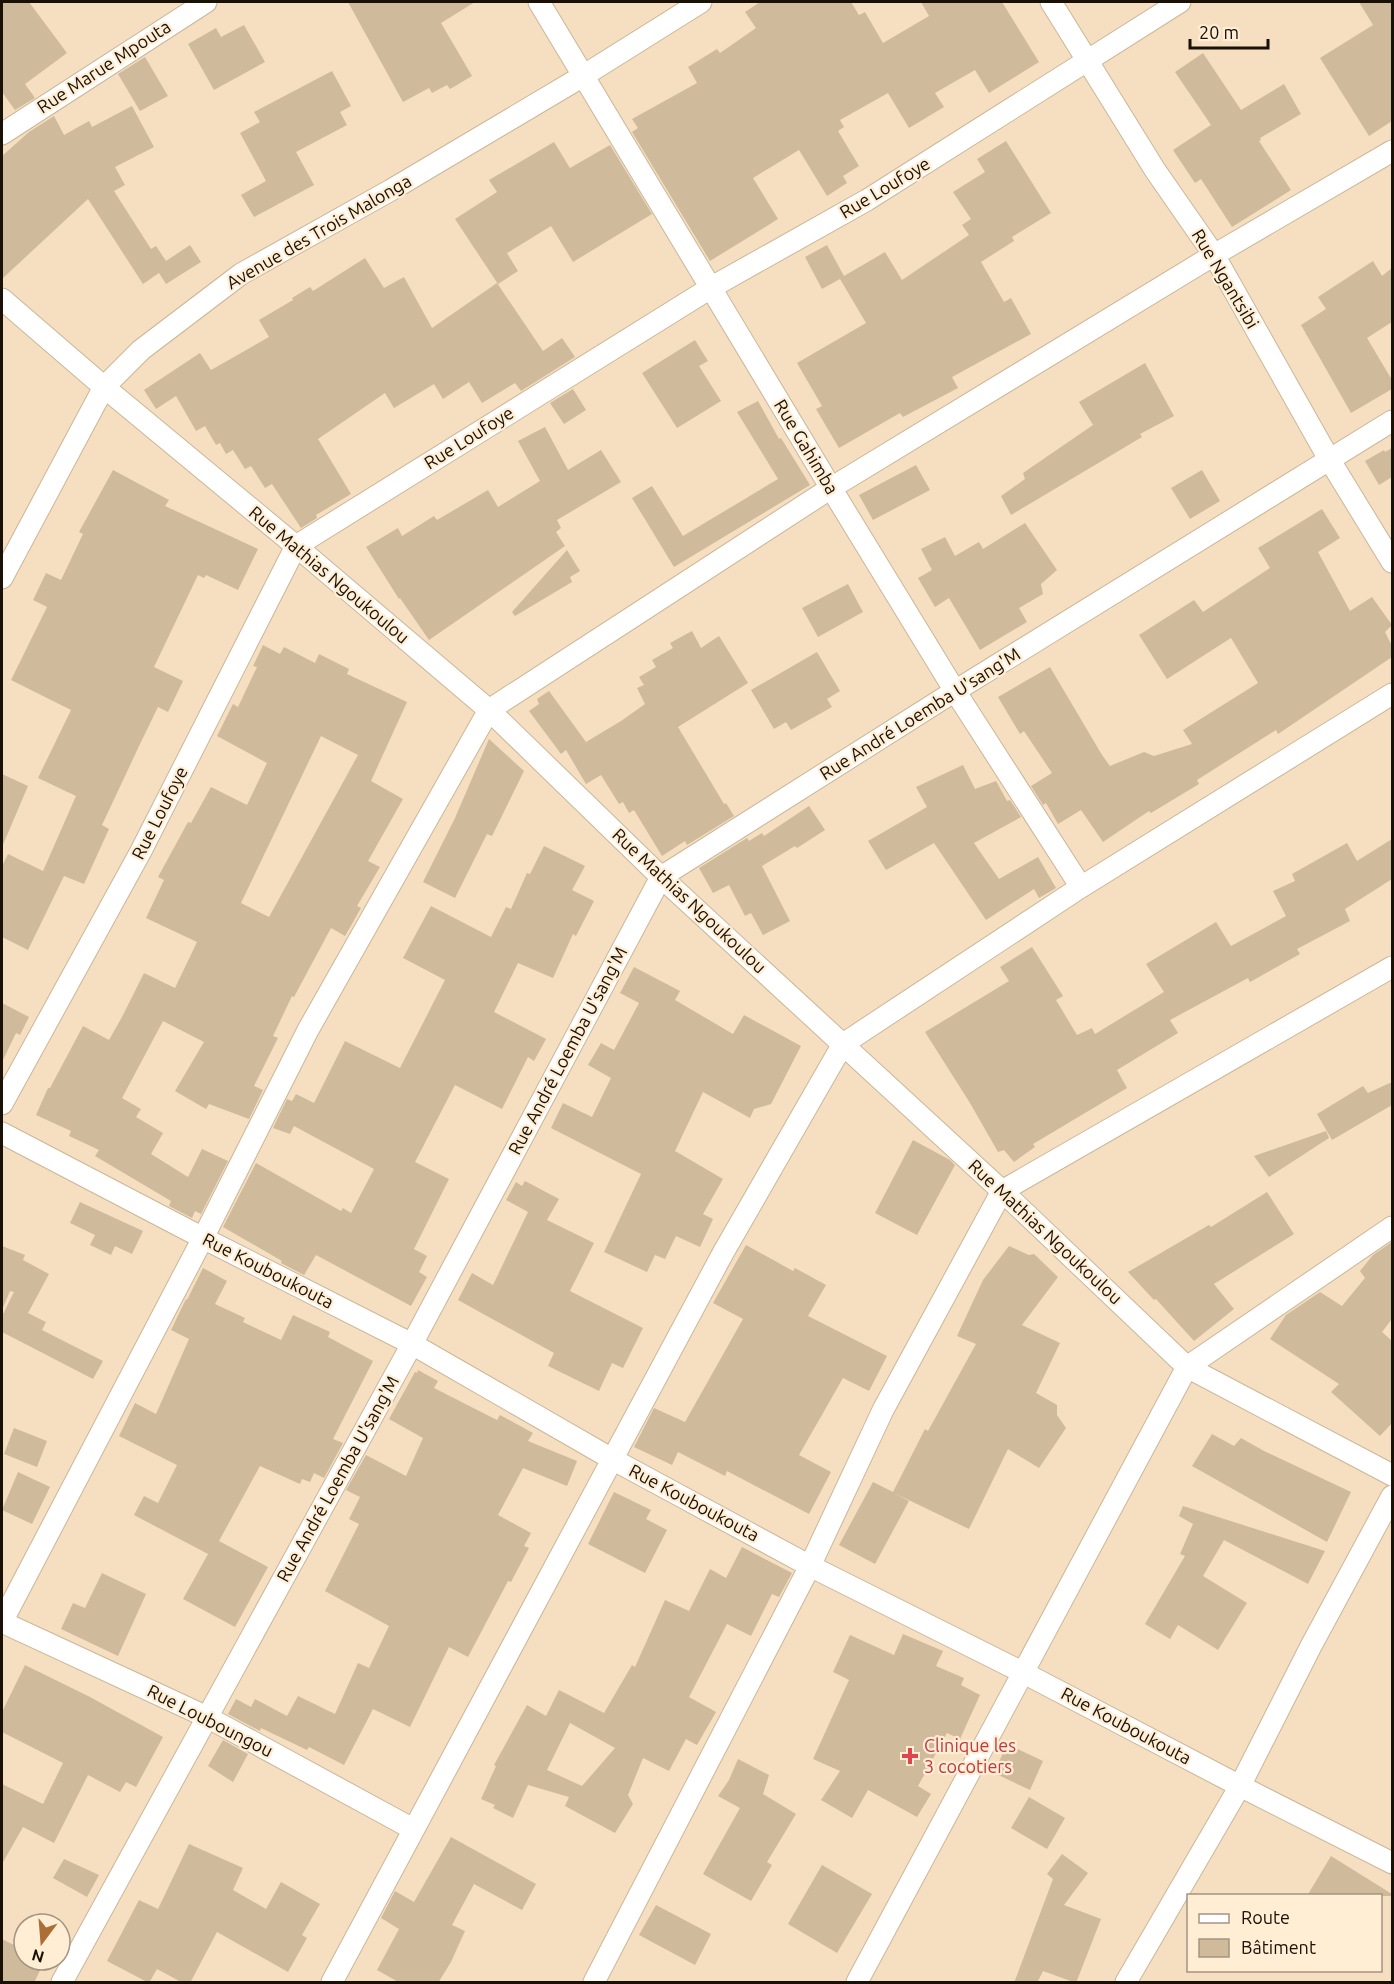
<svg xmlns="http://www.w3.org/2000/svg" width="1394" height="1984" font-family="Ubuntu,sans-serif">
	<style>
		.building { fill: #cfba9b; fill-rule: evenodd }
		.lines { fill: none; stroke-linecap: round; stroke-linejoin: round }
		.minor-casing { stroke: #cbb697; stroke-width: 23 }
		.minor { stroke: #fff; stroke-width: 21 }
		.health-dot { fill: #e0444e; stroke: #ffedd4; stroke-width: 2 }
		.labels { text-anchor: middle; stroke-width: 4.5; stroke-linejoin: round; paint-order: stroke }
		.street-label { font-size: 18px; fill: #191106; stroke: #ffedd4 }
		.health-label { font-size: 18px; fill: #be3a42; stroke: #ffedd4; text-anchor: start }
	</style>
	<rect width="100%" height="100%" fill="#f5dfc0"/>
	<path class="building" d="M 2,2 L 29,2 L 67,53 L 25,84 L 35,98 L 15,110 L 2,92 Z
		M 348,2 L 475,2 L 441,23 L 472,76 L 450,89 L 447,85 L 432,93 L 429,88 L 403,102 Z
		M 760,2 L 851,2 L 859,15 L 865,12 L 883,43 L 929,16 L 921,2 L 1002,2 L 1039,62 L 989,93 L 975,70 L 935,93 L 944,107 L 909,128 L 888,93 L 840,120 L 844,127 L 838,131 L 859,166 L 843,176 L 847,183 L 827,196 L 799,150 L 753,178 L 778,219 L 710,261 L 632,132 L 638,128 L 632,119 L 697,83 L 688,67 L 717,49 L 720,53 L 756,28 L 745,12 Z
		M 1359,2 L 1392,2 L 1392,121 L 1369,136 L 1320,58 L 1373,25 Z
		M 244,25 L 265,62 L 214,90 L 188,44 L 216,28 L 221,37 Z
		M 1203,53 L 1241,110 L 1284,84 L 1301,114 L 1260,138 L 1261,140 L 1259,141 L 1291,190 L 1232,227 L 1201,179 L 1195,183 L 1173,150 L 1211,125 L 1175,72 Z
		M 145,57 L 168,96 L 140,111 L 118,74 Z
		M 332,71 L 351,106 L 340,112 L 347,125 L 296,152 L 314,185 L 254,217 L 241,195 L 266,181 L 240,133 L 260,122 L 254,112 Z
		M 132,106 L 154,147 L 115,167 L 125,185 L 114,191 L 151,249 L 156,246 L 166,261 L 190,245 L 201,262 L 166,284 L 159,273 L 143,284 L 88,199 L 2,279 L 2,156 L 29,132 L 54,116 L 64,135 L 89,121 L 92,127 Z
		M 1006,141 L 1051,213 L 1012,237 L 1014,241 L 981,262 L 1004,302 L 1011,298 L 1031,334 L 952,377 L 958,388 L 903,417 L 900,413 L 839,448 L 816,409 L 822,406 L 797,363 L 866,323 L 840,279 L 822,289 L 805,257 L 827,245 L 844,276 L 885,252 L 902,280 L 969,235 L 962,225 L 971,219 L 953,192 L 985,172 L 977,159 Z
		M 554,142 L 570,168 L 610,145 L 652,214 L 573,262 L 551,226 L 507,253 L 518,271 L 498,284 L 455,219 L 497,192 L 489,180 Z
		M 365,258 L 384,288 L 404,277 L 432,328 L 497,283 L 543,351 L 562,338 L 575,357 L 521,391 L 515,383 L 482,403 L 469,382 L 443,399 L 434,384 L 394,408 L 385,393 L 318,439 L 351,494 L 316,515 L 317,518 L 301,528 L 272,484 L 265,488 L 251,466 L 245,469 L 233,450 L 226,454 L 220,443 L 216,445 L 205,426 L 196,431 L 176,396 L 156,409 L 144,390 L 200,353 L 211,370 L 269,337 L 259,320 L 293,300 L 292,298 L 310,287 L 313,291 Z
		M 1373,261 L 1382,276 L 1392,268 L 1392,322 L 1367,338 L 1392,380 L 1392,389 L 1351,413 L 1301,325 L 1326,309 L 1318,297 Z
		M 695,340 L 708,361 L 699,366 L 721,401 L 677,428 L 642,373 Z
		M 1145,363 L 1174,416 L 1140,434 L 1142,437 L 1011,515 L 1001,496 L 1025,479 L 1023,473 L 1093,425 L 1079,402 Z
		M 573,389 L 586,410 L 564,424 L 550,403 Z
		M 758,401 L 779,439 L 781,438 L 810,485 L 674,567 L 632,498 L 652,486 L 683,536 L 778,479 L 737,412 Z
		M 545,427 L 568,470 L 601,450 L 621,482 L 557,520 L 561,528 L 556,532 L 565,546 L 429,640 L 400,598 L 399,599 L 366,547 L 398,528 L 402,536 L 434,516 L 437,520 L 488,490 L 498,507 L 540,481 L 518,441 Z
		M 1392,448 L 1392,477 L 1379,485 L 1365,461 L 1384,450 L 1385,452 Z
		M 916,465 L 930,490 L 873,520 L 859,495 Z
		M 113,470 L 169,500 L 165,506 L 258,549 L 238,590 L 206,575 L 204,578 L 198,575 L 154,667 L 183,681 L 168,712 L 158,707 L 140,744 L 102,825 L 109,829 L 84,884 L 64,876 L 28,950 L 2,937 L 2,866 L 8,854 L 43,871 L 76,796 L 38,778 L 71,710 L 11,680 L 47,607 L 33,600 L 46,573 L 61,580 L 83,534 L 79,532 Z
		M 1202,470 L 1220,501 L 1190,519 L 1171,488 Z
		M 1322,509 L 1340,538 L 1318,552 L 1350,611 L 1372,597 L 1392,625 L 1385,632 L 1392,646 L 1392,657 L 1278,734 L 1276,730 L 1197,780 L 1199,784 L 1151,813 L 1149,811 L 1103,842 L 1081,810 L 1058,824 L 1046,803 L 1043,805 L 1031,786 L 1052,773 L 1024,731 L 1020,734 L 998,697 L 1050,667 L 1102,755 L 1110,766 L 1144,752 L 1154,756 L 1192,744 L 1183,730 L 1258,683 L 1231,638 L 1167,679 L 1139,635 L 1194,600 L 1203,612 L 1270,568 L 1258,548 Z
		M 1025,523 L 1057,570 L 1041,584 L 1043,594 L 1019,608 L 1027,622 L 980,650 L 949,598 L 935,607 L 918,578 L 932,570 L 921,549 L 945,537 L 955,556 L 979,542 L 983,549 Z
		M 567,550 L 580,571 L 570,577 L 572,582 L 515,616 L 512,612 Z
		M 848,584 L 863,612 L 818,637 L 802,608 Z
		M 692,631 L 701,648 L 719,636 L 748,683 L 678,727 L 724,804 L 726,803 L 734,816 L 687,845 L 685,841 L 662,856 L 634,810 L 629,813 L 623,802 L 619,804 L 601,775 L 586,784 L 566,750 L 561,754 L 529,711 L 539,704 L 537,699 L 549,691 L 586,742 L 621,721 L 645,704 L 637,688 L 644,685 L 639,677 L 656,667 L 652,660 L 673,648 L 670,643 Z
		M 263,645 L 280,654 L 284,647 L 315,663 L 319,654 L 349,669 L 347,674 L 407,702 L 371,781 L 403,799 L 368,861 L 380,867 L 357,906 L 361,908 L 345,936 L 331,928 L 294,997 L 292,996 L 273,1036 L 278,1038 L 254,1086 L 263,1090 L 249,1119 L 209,1104 L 206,1109 L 175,1091 L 204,1042 L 163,1021 L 122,1098 L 141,1109 L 136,1117 L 163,1133 L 151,1154 L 188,1177 L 202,1149 L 228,1161 L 201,1214 L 195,1211 L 192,1218 L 169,1206 L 171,1201 L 95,1156 L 99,1150 L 69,1136 L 71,1131 L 36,1115 L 48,1088 L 50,1088 L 83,1026 L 109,1040 L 122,1017 L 144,973 L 175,988 L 197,942 L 146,918 L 164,880 L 158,877 L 188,822 L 191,823 L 211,787 L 247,805 L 267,763 L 217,736 L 233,704 L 238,707 L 257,667 L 253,666 ZM 321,736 L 358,755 L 269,917 L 241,903 Z
		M 817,652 L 840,691 L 827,699 L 832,707 L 791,730 L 786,722 L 774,729 L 751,690 Z
		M 489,739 L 524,771 L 492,836 L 487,834 L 455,898 L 423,882 L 455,818 Z
		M 963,765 L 975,789 L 996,781 L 1007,801 L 1010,800 L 1021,817 L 974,843 L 999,879 L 1038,857 L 1056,888 L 1039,898 L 1034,889 L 986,920 L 934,843 L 886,870 L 868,841 L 927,807 L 916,787 Z
		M 2,774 L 28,786 L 2,847 Z
		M 809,806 L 825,830 L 797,848 L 795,846 L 762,866 L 790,921 L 763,935 L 751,913 L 745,916 L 729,885 L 713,893 L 699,868 L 747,838 L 749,841 L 762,833 L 764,836 Z
		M 1392,839 L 1392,879 L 1345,909 L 1350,921 L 1297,949 L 1300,954 L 1250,982 L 1248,978 L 1170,1020 L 1178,1033 L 1117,1070 L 1127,1088 L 1033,1144 L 1035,1147 L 1014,1162 L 1004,1150 L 998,1152 L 970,1103 L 925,1032 L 1009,981 L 1000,967 L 1032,947 L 1063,996 L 1056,1000 L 1077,1035 L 1092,1028 L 1095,1034 L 1164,992 L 1146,964 L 1216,922 L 1231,946 L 1286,916 L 1273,891 L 1295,881 L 1292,874 L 1347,843 L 1357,861 Z
		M 544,846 L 585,866 L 572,890 L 594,901 L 576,936 L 573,934 L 553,978 L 518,963 L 494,1012 L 546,1039 L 534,1061 L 528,1057 L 502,1109 L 455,1085 L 415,1162 L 449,1179 L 414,1249 L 427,1256 L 419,1272 L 427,1277 L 411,1306 L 316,1255 L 304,1275 L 281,1263 L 282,1261 L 223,1227 L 256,1163 L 341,1211 L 343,1208 L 351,1213 L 374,1169 L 294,1126 L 290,1134 L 273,1128 L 287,1099 L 292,1101 L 296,1094 L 314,1103 L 345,1041 L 400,1068 L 445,980 L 403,958 L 431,906 L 491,937 L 506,907 L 511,909 L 527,873 L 530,874 Z
		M 634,967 L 680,991 L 675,1000 L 733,1034 L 744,1015 L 801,1046 L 771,1104 L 754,1109 L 750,1118 L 703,1092 L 675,1151 L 723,1179 L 703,1214 L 713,1219 L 700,1247 L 676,1236 L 665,1259 L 655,1255 L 647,1272 L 604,1252 L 641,1174 L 551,1128 L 563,1103 L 592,1117 L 611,1078 L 588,1065 L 601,1043 L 614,1050 L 639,1003 L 620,993 Z
		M 2,1003 L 29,1017 L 20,1035 L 16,1033 L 2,1062 Z
		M 1392,1082 L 1392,1105 L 1332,1140 L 1317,1114 L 1363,1086 L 1368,1093 Z
		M 1326,1131 L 1329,1138 L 1269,1177 L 1254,1156 Z
		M 913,1140 L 950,1160 L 955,1165 L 917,1235 L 875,1213 Z
		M 525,1181 L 559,1199 L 547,1220 L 594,1243 L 570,1291 L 643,1328 L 623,1368 L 612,1363 L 599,1391 L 548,1366 L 554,1353 L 458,1300 L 472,1273 L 493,1285 L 528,1212 L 506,1200 L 516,1182 L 522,1186 Z
		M 1267,1192 L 1294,1234 L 1214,1284 L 1234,1309 L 1194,1341 L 1156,1299 L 1154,1300 L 1128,1272 L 1209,1225 L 1211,1227 Z
		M 80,1202 L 143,1231 L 132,1254 L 115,1246 L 111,1255 L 90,1245 L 95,1235 L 70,1223 Z
		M 1392,1242 L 1392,1319 L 1382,1332 L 1392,1341 L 1392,1423 L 1380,1436 L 1331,1392 L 1339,1384 L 1270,1339 L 1286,1315 L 1320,1292 L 1342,1306 L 1365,1278 L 1360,1271 L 1373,1255 Z
		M 746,1245 L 793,1271 L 795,1268 L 826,1285 L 808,1316 L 887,1356 L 869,1391 L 843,1378 L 799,1455 L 831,1472 L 809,1514 L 727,1471 L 725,1476 L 678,1452 L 672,1465 L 634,1447 L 654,1408 L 685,1422 L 743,1319 L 713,1303 Z
		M 2,1246 L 25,1255 L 23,1260 L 49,1274 L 28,1313 L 46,1322 L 42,1330 L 103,1361 L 93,1379 L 2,1332 L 2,1316 L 14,1292 L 10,1291 L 2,1310 Z
		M 1009,1246 L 1029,1255 L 1034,1254 L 1058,1277 L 1022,1325 L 1060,1343 L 1036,1393 L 1057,1405 L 1057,1415 L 1066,1428 L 1039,1468 L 1008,1449 L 969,1529 L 894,1493 L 909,1501 L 875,1564 L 839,1545 L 873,1482 L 893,1492 L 925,1429 L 928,1431 L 976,1344 L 957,1336 L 983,1280 Z
		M 203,1268 L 227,1281 L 215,1304 L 245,1318 L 243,1322 L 281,1340 L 293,1315 L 330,1332 L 328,1337 L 373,1361 L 333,1439 L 343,1443 L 324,1478 L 314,1473 L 310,1482 L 302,1479 L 300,1484 L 260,1466 L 219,1541 L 268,1567 L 235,1627 L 183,1599 L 208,1554 L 134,1515 L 144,1496 L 158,1503 L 177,1465 L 119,1436 L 135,1403 L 156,1414 L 189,1339 L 171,1330 L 186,1299 L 187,1300 Z
		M 418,1370 L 438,1381 L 434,1388 L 497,1420 L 500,1415 L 533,1433 L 528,1441 L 577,1461 L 567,1486 L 523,1468 L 498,1515 L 531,1533 L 524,1546 L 529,1548 L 511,1582 L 508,1581 L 468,1657 L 449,1647 L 410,1727 L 373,1709 L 344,1765 L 309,1747 L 307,1750 L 261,1728 L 260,1731 L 228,1714 L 236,1699 L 251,1707 L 255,1699 L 287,1716 L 298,1696 L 335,1714 L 358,1663 L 369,1668 L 389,1626 L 325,1591 L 359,1524 L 349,1519 L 360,1497 L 346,1490 L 366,1455 L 406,1476 L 423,1438 L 389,1419 L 415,1372 L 417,1373 Z
		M 14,1428 L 47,1441 L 37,1467 L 4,1454 Z
		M 1212,1434 L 1234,1446 L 1241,1438 L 1264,1451 L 1351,1492 L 1327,1542 L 1192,1466 Z
		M 18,1472 L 50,1487 L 32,1524 L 2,1510 Z
		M 614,1492 L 651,1510 L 646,1519 L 667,1530 L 645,1573 L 588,1544 Z
		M 1183,1506 L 1218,1517 L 1325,1551 L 1308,1584 L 1224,1540 L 1203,1576 L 1247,1603 L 1218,1650 L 1178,1625 L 1170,1639 L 1145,1624 L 1185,1556 L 1180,1554 L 1193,1524 L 1179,1516 Z
		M 742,1547 L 792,1573 L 779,1597 L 772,1594 L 751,1636 L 727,1624 L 689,1697 L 716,1712 L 697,1745 L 686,1739 L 669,1771 L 643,1758 L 628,1795 L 633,1804 L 615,1833 L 565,1806 L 569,1797 L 528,1785 L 513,1818 L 493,1808 L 495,1805 L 481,1799 L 496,1766 L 494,1765 L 527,1705 L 546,1716 L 559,1690 L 604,1713 L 632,1665 L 635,1667 L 665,1600 L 689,1611 L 710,1569 L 726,1578 ZM 570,1723 L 615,1748 L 582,1786 L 547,1770 Z
		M 102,1573 L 146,1594 L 118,1656 L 61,1629 L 73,1603 L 85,1608 Z
		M 903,1634 L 943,1651 L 936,1666 L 964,1678 L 961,1685 L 980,1695 L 960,1739 L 947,1733 L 918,1786 L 931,1794 L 917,1817 L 868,1790 L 852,1818 L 821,1800 L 840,1771 L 813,1759 L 849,1680 L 833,1672 L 850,1635 L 894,1655 Z
		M 25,1665 L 90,1697 L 163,1737 L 136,1787 L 126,1782 L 120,1792 L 88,1775 L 54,1843 L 23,1827 L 2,1864 L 2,1784 L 43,1804 L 63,1763 L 2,1732 L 2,1712 Z
		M 223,1740 L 248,1754 L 233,1782 L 208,1766 Z
		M 1007,1744 L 1043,1761 L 1030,1790 L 994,1773 Z
		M 738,1759 L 769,1775 L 763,1794 L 796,1814 L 767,1862 L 772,1865 L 751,1901 L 703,1874 L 740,1808 L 718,1796 L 729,1780 Z
		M 1029,1797 L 1065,1818 L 1047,1849 L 1011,1828 Z
		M 451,1837 L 536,1884 L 522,1910 L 474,1884 L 452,1925 L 465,1931 L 451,1962 L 438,1983 L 400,1983 L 377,1970 L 399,1929 L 381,1918 L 395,1891 L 414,1902 Z
		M 189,1844 L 243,1868 L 233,1890 L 266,1909 L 281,1882 L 320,1904 L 302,1935 L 307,1938 L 288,1972 L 217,1932 L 190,1983 L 183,1983 L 157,1969 L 149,1983 L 107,1961 L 139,1900 L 158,1909 Z
		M 1062,1854 L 1088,1873 L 1064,1905 L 1101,1919 L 1076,1983 L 1043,1971 L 1037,1983 L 1014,1983 L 1053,1879 L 1047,1874 Z
		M 1331,1856 L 1392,1894 L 1392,1896 L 1307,1896 Z
		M 64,1859 L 99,1875 L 87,1897 L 53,1878 Z
		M 822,1865 L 872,1894 L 837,1953 L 788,1924 Z
		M 656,1905 L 711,1934 L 695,1965 L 639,1935 Z
		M 2,1939 L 24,1950 L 24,1960 L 45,1960 L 34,1983 L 2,1983 Z"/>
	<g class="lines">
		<defs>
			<path id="minor" d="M 539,2 L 831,488 L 955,691 L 1081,887
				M 1051,2 L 1155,170 L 1214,255 L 1329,459 L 1392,562
				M 2,134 L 206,2
				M 2,299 L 104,387 L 296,546 L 489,710 L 661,877 L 1002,1191 L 1187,1367 L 1392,1475
				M 2,578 L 104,387 L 141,350 L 241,274 L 391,190 L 583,76 L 701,2
				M 2,1104 L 141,851 L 296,546 L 712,287 L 867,200 L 1180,2
				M 2,1133 L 203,1238 L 412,1344 L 612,1459 L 810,1566 L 1024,1673 L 1240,1786 L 1392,1863
				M 2,1622 L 203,1238 L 308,1030 L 489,710 L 831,488 L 1214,255 L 1392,151
				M 2,1622 L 207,1717 L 413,1829
				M 62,1982 L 412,1344 L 661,877 L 955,691 L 1392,421
				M 332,1982 L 723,1253 L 843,1044 L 1081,887 L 1392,694
				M 594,1982 L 810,1566 L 883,1410 L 1002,1191 L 1392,967
				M 857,1982 L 1187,1367 L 1392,1227
				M 1126,1982 L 1240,1786 L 1311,1646 L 1392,1496"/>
		</defs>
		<use href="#minor" class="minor-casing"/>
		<use href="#minor" class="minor"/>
	</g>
	<path class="health-dot" d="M907 1747h6v6h6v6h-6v6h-6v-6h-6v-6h6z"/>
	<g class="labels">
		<g class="street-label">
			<text transform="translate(104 67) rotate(-33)" y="6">Rue Marue Mpouta</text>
			<text transform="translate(885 188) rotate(-31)" y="6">Rue Loufoye</text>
			<text transform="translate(319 232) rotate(-30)" y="6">Avenue des Trois Malonga</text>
			<text transform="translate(1225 279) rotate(59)" y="6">Rue Ngantsibi</text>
			<text transform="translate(469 438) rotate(-32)" y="6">Rue Loufoye</text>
			<text transform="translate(806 447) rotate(59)" y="6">Rue Gahimba</text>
			<text transform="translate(329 575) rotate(40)" y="6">Rue Mathias Ngoukoulou</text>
			<text transform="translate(920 714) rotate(-32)" y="6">Rue André Loemba U'sang'M</text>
			<text transform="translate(160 813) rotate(-63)" y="6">Rue Loufoye</text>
			<text transform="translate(689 901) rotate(43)" y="6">Rue Mathias Ngoukoulou</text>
			<text transform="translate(568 1051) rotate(-62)" y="6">Rue André Loemba U'sang'M</text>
			<text transform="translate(1045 1232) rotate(43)" y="6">Rue Mathias Ngoukoulou</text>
			<text transform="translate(268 1271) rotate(27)" y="6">Rue Kouboukouta</text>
			<text transform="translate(338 1479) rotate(-61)" y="6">Rue André Loemba U'sang'M</text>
			<text transform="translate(694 1503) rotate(28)" y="6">Rue Kouboukouta</text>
			<text transform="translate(210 1721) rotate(27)" y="6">Rue Louboungou</text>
			<text transform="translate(1126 1726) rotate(28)" y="6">Rue Kouboukouta</text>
		</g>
		<g class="health-label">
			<text x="924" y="1752">Clinique les<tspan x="924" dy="21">3 cocotiers</tspan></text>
		</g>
	</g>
	<rect width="1394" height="1984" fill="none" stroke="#191106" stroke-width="6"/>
	<rect x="1187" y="1894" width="195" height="78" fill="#ffedd4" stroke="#a39582" stroke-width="1.5"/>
	<rect x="1199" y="1914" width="30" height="9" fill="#ffffff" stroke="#a39582" stroke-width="1.5"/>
	<text x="1241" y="1924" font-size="18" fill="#191106">Route</text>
	<rect x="1199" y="1939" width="30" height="18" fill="#cfba9b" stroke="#a39582" stroke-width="1.5"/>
	<text x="1241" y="1954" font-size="18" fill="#191106">Bâtiment</text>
	<g transform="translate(42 1942) rotate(196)"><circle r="28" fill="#ffedd4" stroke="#a39582" stroke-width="1.5"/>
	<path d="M0-4.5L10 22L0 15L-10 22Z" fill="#ad6e35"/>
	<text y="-9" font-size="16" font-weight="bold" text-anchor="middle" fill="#191106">N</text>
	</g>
	<path d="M1190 39v9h78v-9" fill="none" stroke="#191106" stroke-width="3"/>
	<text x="1199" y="39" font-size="18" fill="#191106" stroke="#ffedd4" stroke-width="4.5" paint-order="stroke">20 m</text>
</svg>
